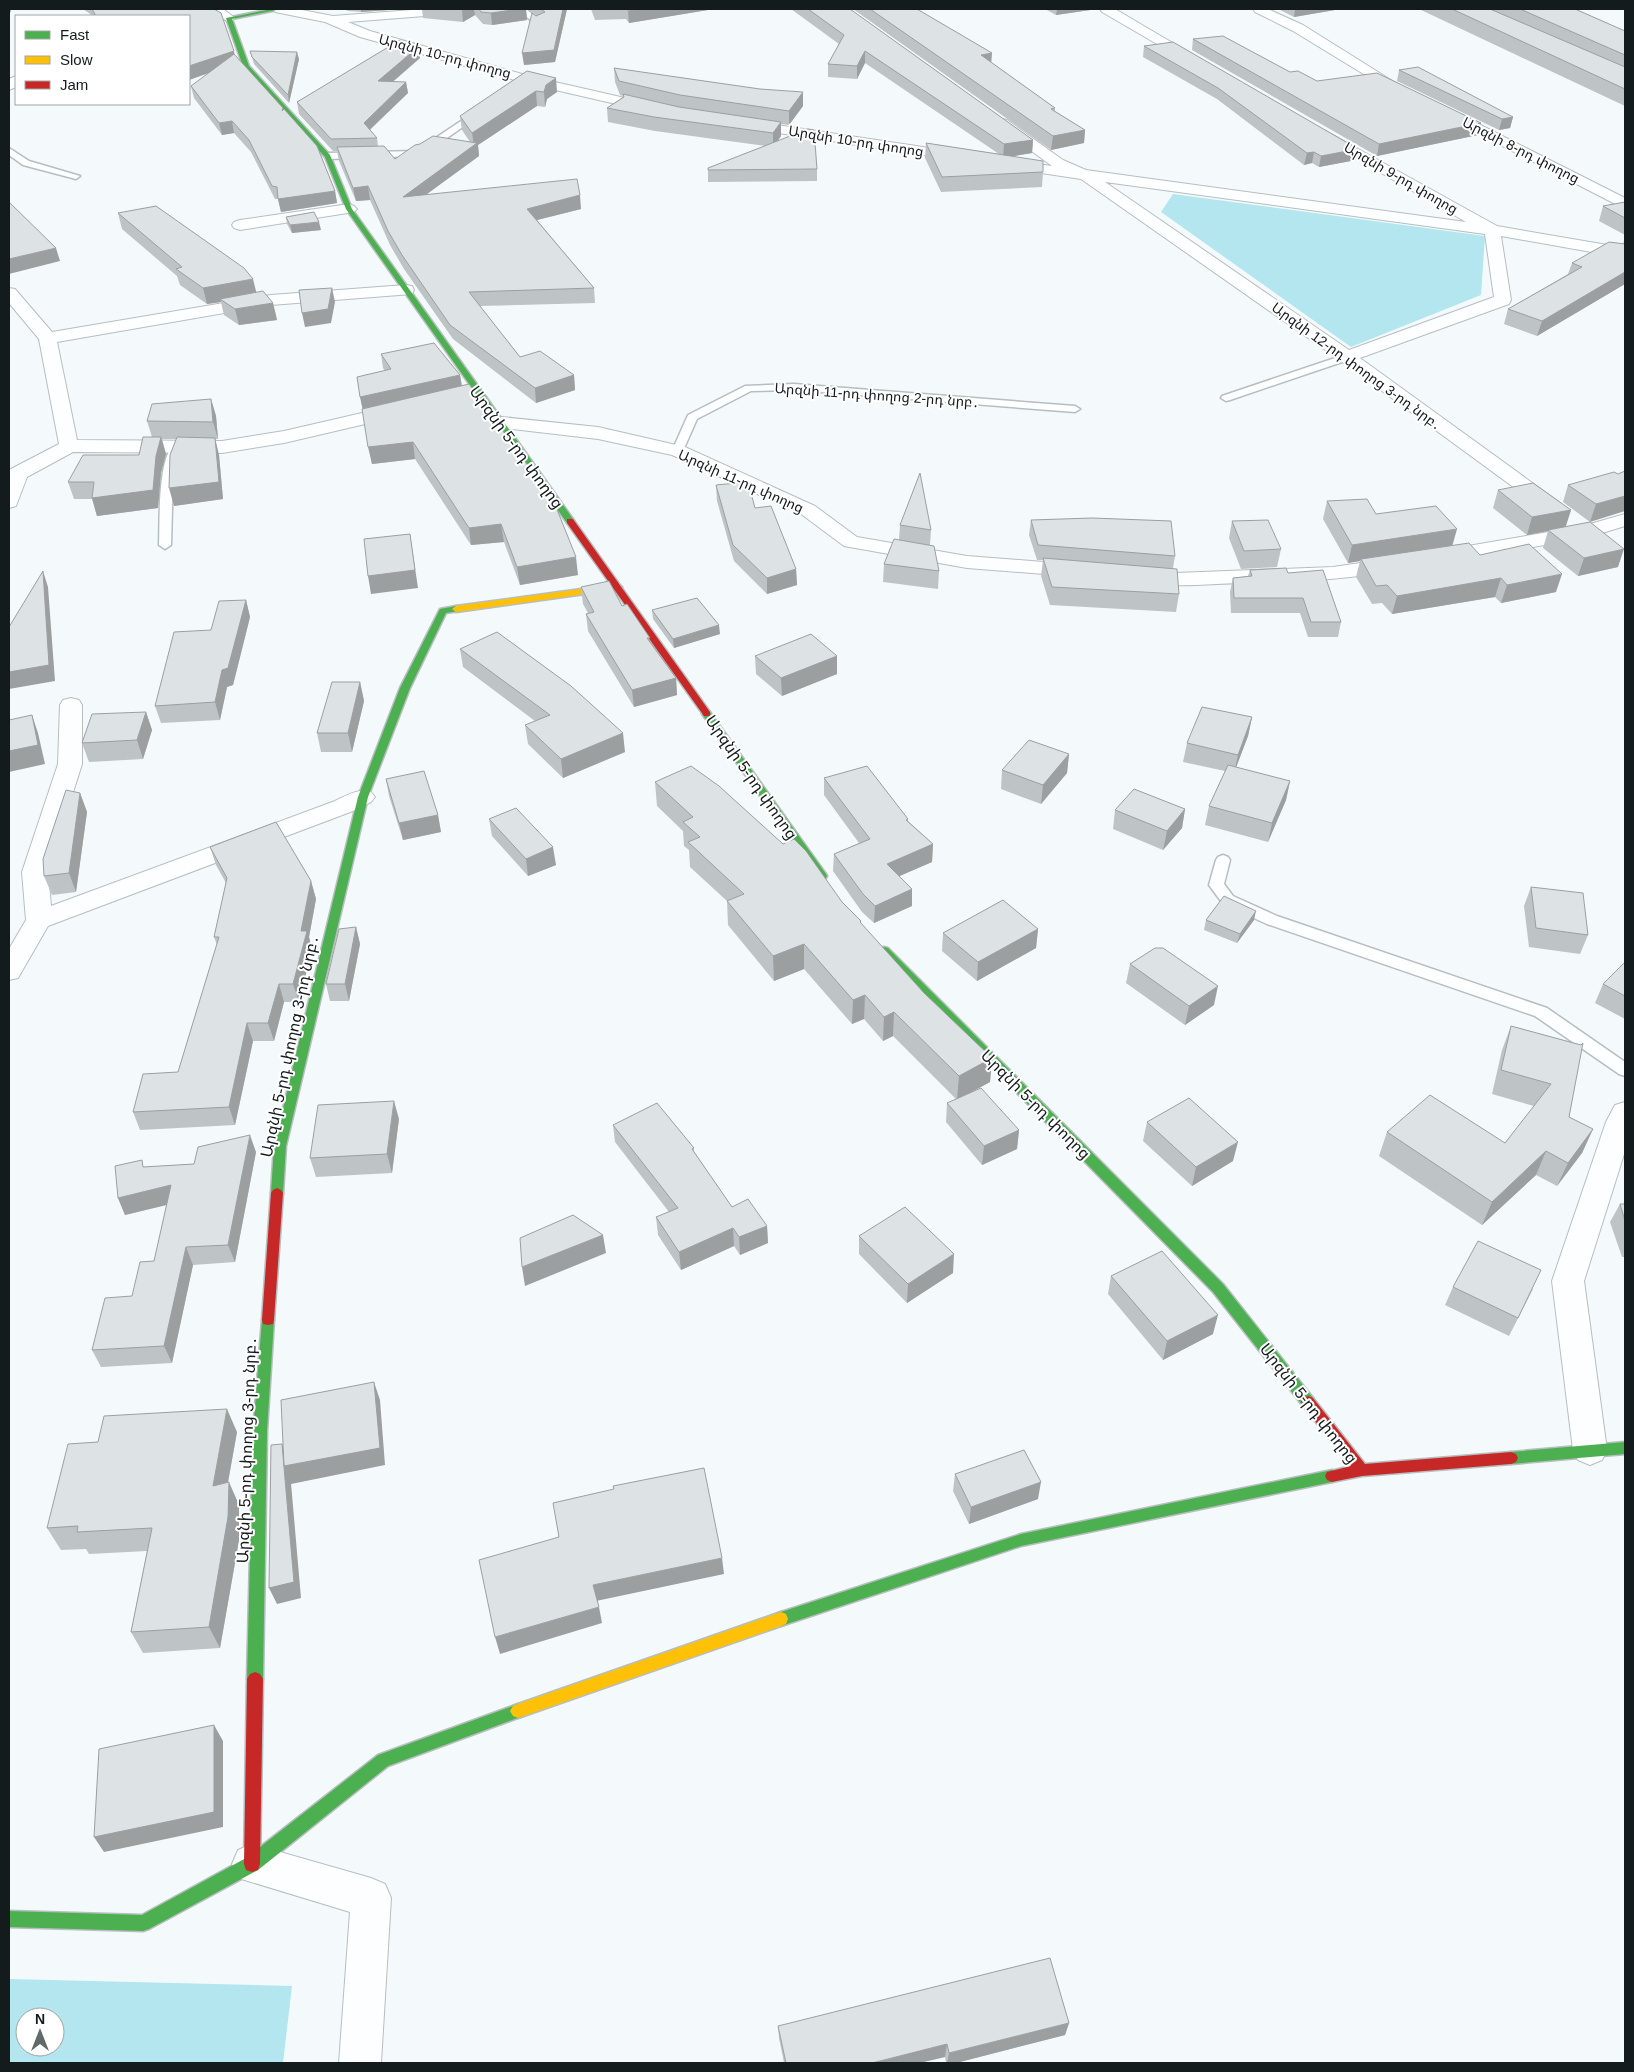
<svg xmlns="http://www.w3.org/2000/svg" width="1634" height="2072" font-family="Helvetica,'Noto Sans Armenian',sans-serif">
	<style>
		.green { fill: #b3e6ee; fill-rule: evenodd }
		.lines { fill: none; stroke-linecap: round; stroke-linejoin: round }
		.lane-casing { stroke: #b7bec0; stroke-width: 3 }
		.street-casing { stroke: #b7bec0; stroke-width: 2 }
		.fast-casing { stroke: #b7bec0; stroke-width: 3 }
		.slow-casing { stroke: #b7bec0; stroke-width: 3 }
		.jam-casing { stroke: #b7bec0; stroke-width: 3 }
		.lane { fill: #fdfeff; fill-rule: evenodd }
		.street { fill: #fdfeff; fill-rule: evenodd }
		.fast { fill: #4caf50; fill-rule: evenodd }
		.slow { fill: #ffc107; fill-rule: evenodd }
		.jam { fill: #c62828; fill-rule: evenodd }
		.wall { fill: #bec3c5 }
		.shaded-wall { fill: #9b9fa0 }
		.building { fill: #dde3e5; stroke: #9b9fa0 }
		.labels { text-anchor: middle; stroke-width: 4; stroke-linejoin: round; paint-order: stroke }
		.far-street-label { font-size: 14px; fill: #141b1c; stroke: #fff }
		.street-label { font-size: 16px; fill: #141b1c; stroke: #fff }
	</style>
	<rect width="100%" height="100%" fill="#f4fafc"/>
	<path class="green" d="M 1173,194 L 1485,236 L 1481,295 L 1351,347 L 1161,212 Z
		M 9,1979 L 292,1986 L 283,2063 L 9,2063 ZM 25,2017 L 55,2017 L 55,2047 L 25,2047 Z"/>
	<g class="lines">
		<defs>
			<path id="lane" d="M 518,9 L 526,9 L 544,24 L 537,26 Z
				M 476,111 L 483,113 L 421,156 L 328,159 L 324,156 L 328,153 L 416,151 Z
				M 9,148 L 29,161 L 80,176 L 76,179 L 23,165 L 9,155 Z
				M 1347,354 L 1351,355 L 1352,357 L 1351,359 L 1230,400 L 1226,401 L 1221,398 L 1222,396 Z
				M 794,384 L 1075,406 L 1080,409 L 1075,412 L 794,390 L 751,391 L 697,419 L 682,453 L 678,454 L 672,451 L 688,415 L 745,386 Z
				M 177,444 L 183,447 L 173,472 L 171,545 L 165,549 L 159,545 C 160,527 157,449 177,444 Z
				M 1223,855 L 1228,857 L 1230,860 L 1224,884 L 1233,896 L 1277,916 L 1547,1008 L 1625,1062 L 1625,1076 L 1619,1074 L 1535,1016 L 1267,924 L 1223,904 L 1209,885 L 1216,860 L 1218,857 Z"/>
			<path id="street" d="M 208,9 L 223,9 L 235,18 L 229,22 L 210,12 Z
				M 273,9 L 297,9 L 333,16 L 425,9 L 469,9 L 467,12 L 463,13 L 348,22 L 370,31 L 533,77 L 660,106 L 662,109 L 655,113 L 525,83 L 360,37 L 325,22 L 275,12 Z
				M 1100,9 L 1115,9 L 1205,62 L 1203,65 L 1193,65 L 1102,12 Z
				M 1253,9 L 1268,9 L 1303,25 L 1410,92 L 1403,96 L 1398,95 L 1293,31 L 1255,12 Z
				M 16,76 L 16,87 L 9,90 L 9,79 Z
				M 1447,108 L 1625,198 L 1625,209 L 1442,115 L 1440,112 L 1442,109 Z
				M 1002,119 L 1007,120 L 1063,160 L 1086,170 L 1466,222 L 1319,137 L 1317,134 L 1319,131 L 1324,130 L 1497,226 L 1625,248 L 1625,258 L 1501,236 L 1511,300 L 1509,304 L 1360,358 L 1560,503 L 1563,507 L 1560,511 L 1553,513 L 1546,511 L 1341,361 L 1081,179 L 1001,167 L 999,164 L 1001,161 L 1006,160 L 1052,166 L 997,126 L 995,123 L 997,120 ZM 1105,182 L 1485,234 L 1494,297 L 1349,350 Z
				M 744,120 L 963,153 L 968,154 L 970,157 L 968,160 L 963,161 L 739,127 L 737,124 L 739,121 Z
				M 349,204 L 354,206 L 357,209 L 354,212 L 240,230 L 234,228 L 232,225 L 234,222 L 240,220 Z
				M 406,285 L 412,286 L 414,290 L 412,294 L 271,305 L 57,342 L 77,440 L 222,441 L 284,431 L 401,404 L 408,406 L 410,410 L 408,414 L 284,443 L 222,453 L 73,452 L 27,477 L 16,506 L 9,508 L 9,470 L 59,444 L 39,339 L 9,303 L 9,288 L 15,289 L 52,332 L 271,295 Z
				M 502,417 L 598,427 L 685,447 L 815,506 L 857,537 L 967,556 L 1081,565 L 1088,567 L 1091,571 L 1088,575 L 1081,577 L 967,568 L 844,546 L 801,514 L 672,455 L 598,439 L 495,427 L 493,423 L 495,419 Z
				M 1625,514 L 1625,526 L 1586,538 L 1439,563 L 1432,561 L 1429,557 L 1432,553 L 1439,551 L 1583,526 Z
				M 1394,558 L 1401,560 L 1404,564 L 1401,568 C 1349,581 1294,581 1241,583 C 1206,584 1168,589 1134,580 L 1131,576 L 1134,572 L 1141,570 L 1175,573 L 1333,567 Z
				M 71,698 L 79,700 L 82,705 L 82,764 L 48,872 L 51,906 L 335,801 C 348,795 358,788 371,792 L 375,797 L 371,802 L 353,811 L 48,926 L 18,978 L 9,980 L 9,949 L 26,920 L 22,872 L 58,764 L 60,705 L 63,700 Z
				M 1625,1102 L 1625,1151 L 1584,1281 L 1607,1450 L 1602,1460 L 1590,1465 L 1578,1460 L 1573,1450 L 1552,1281 L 1606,1122 L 1615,1105 Z
				M 252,1844 L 371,1878 L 385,1884 L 391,1898 L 381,2063 L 339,2063 L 350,1912 L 238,1878 L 232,1864 L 238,1850 Z"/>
			<path id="fast" d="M 272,9 L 282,9 L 232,19 L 249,66 L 330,155 L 352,209 L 573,519 L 573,523 L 567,523 L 346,209 L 325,157 L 243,66 L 226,18 Z
				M 456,606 L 460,609 L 459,611 L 446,613 L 410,688 L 368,797 L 286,1146 L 283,1193 L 281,1196 L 273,1196 L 271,1193 L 274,1146 L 358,797 L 400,688 L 439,611 L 440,609 Z
				M 707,711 L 710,712 L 826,874 L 827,876 L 826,878 L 818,878 L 702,714 Z
				M 884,947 L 888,948 L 1223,1284 L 1313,1398 L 1315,1402 L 1313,1406 L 1308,1408 L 1303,1406 L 1213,1292 L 880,954 L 879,951 L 880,948 Z
				M 268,1315 L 273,1316 L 274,1320 L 267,1431 L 263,1679 L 260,1684 L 255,1686 L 250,1684 L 247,1679 L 253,1431 L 262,1320 L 263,1316 Z
				M 1625,1442 L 1625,1454 L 1511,1464 L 1506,1462 L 1504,1458 L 1506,1454 L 1511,1452 Z
				M 1332,1470 L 1337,1472 L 1339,1476 L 1337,1480 L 1332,1482 L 1021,1546 L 781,1626 L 776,1624 L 774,1619 L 776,1614 L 781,1612 L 1021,1534 Z
				M 518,1704 L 523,1706 L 526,1711 L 523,1716 L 388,1766 L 258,1870 L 149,1929 L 143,1931 L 9,1927 L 9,1911 L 142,1915 L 246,1858 L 378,1755 Z"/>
			<path id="slow" d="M 618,584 L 622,587 L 621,589 L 456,612 L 452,609 L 456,606 Z
				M 781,1612 L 786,1614 L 788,1619 L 786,1624 L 781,1626 L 518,1718 L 513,1716 L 510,1711 L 513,1706 L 518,1704 Z"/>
			<path id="jam" d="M 567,519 L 573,519 L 710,712 L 710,716 L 704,716 L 567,523 Z
				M 277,1188 L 281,1190 L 283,1193 L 274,1320 L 273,1324 L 268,1325 L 263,1324 L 262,1320 L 271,1193 L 273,1190 Z
				M 1308,1396 L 1313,1398 L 1365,1464 L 1511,1452 L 1516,1454 L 1518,1458 L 1516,1462 L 1511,1464 L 1362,1476 L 1332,1482 L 1327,1480 L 1325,1476 L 1327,1472 L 1351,1466 L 1303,1406 L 1301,1402 L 1303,1398 Z
				M 255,1672 L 260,1674 L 263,1679 L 260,1864 L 258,1870 L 252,1872 L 246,1870 L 244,1864 L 247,1679 L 250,1674 Z"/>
		</defs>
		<use href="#lane" class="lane-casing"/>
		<use href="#street" class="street-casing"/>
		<use href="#fast" class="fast-casing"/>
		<use href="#slow" class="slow-casing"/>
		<use href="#jam" class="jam-casing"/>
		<use href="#lane" class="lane"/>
		<use href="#street" class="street"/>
		<use href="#fast" class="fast"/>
		<use href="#slow" class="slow"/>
		<use href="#jam" class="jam"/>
	</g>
	<path class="wall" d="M 83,9 L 214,9 L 234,54 L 283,110 L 335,191 L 337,203 L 281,212 L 278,199 L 275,199 L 251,152 L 234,133 L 222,135 L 194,98 L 191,86 L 209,73 L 189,80 L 189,16 L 93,16 Z
		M 344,9 L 403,9 L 361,12 L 348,11 Z
		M 422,9 L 526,9 L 527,20 L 492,25 L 483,24 L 475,15 L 463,22 L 423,18 Z
		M 528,9 L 567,9 L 555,62 L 524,65 L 536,15 Z
		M 591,9 L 714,9 L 629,23 L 626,19 L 595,20 Z
		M 791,9 L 850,9 L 1033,140 L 1032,153 L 1011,156 L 1043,172 L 1042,187 L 941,192 L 925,158 L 926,143 L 999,154 L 865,63 L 857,79 L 828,77 L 828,64 L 839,44 Z
		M 853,9 L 917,9 L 1055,108 L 1055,111 L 1085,130 L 1084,143 L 1051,150 Z
		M 1045,9 L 1097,9 L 1056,15 Z
		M 1278,9 L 1335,9 L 1335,10 L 1294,17 Z
		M 1419,9 L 1575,9 L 1625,31 L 1625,106 Z
		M 1193,39 L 1290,72 L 1478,135 L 1377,156 L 1192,50 Z
		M 1144,46 L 1356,160 L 1319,167 L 1312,163 L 1304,165 L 1217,99 L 1143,57 Z
		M 418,47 L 420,58 L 392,82 L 406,82 L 408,93 L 370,130 L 377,138 L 378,146 L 395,159 L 470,142 L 462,130 L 460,116 L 527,71 L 557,92 L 547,99 L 545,107 L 537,106 L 478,145 L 479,156 L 427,194 L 581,209 L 537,220 L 594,288 L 595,303 L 480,306 L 520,357 L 574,375 L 575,390 L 536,403 L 453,339 L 404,269 L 390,245 L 370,200 L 356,201 L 339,161 L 337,151 L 333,151 L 299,114 L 297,102 Z
		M 250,51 L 299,59 L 289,103 L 254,64 Z
		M 614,68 L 803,106 L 789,125 L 781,124 L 781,136 L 778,141 L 817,169 L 817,181 L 708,182 L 708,168 L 765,146 L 655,131 L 608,122 L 607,108 L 623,97 L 623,96 L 620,95 L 615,82 Z
		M 1399,70 L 1513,117 L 1510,128 L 1499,130 L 1397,81 Z
		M 1625,202 L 1625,235 L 1599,221 L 1603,206 Z
		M 118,213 L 256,292 L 273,303 L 277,320 L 239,325 L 224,315 L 221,302 L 207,304 L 180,285 L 177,276 L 122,229 Z
		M 286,217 L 321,230 L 292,233 L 287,224 Z
		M 1625,237 L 1625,284 L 1537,336 L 1504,324 L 1508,309 L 1568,274 L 1572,263 L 1623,244 Z
		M 381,354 L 460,375 L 462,386 L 558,513 L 578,575 L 520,585 L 504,542 L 471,545 L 415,459 L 372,464 L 357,377 L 385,371 L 383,368 Z
		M 211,399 L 216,416 L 218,439 L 215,439 L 219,455 L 223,499 L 174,506 L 177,439 L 162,439 L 166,454 L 161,473 L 158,508 L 97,516 L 92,499 L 74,499 L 68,482 L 139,455 L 152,437 L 147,421 Z
		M 1618,474 L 1590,522 L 1563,502 L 1568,485 Z
		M 716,485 L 755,508 L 796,569 L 797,585 L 767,594 L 734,561 L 717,501 Z
		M 1498,490 L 1571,510 L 1566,526 L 1618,567 L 1578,576 L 1543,548 L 1548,531 L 1527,535 L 1493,508 Z
		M 1327,501 L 1376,514 L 1452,546 L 1480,555 L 1556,592 L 1501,603 L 1495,597 L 1392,614 L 1382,603 L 1372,604 L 1356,577 L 1360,561 L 1348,563 L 1323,519 Z
		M 1031,520 L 1175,556 L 1173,568 L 1179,594 L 1176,612 L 1050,605 L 1041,576 L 1043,560 L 1037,560 L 1029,535 Z
		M 1232,521 L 1281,549 L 1277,567 L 1241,569 L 1229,538 Z
		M 900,525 L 931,530 L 930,545 L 939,571 L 938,589 L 883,582 L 884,564 L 899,540 Z
		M 1250,570 L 1288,573 L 1341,622 L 1338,637 L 1308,637 L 1300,613 L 1231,613 L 1230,592 L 1233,578 L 1248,576 Z
		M 581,587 L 622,606 L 650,642 L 676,678 L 677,695 L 634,707 L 588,631 L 586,614 L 588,613 L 583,604 Z
		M 246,600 L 250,617 L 233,685 L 227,687 L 220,720 L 161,723 L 155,706 Z
		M 652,610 L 720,634 L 674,648 L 653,619 Z
		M 460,649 L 625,752 L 563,778 L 528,744 L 525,725 L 535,721 L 463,667 Z
		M 755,656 L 837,656 L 837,674 L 782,696 L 756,674 Z
		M 360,682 L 364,701 L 352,752 L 321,752 L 317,733 Z
		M 146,712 L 152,730 L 143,759 L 89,762 L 82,743 Z
		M 1252,717 L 1248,736 L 1236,767 L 1290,781 L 1286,800 L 1268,842 L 1205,825 L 1209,806 L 1225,771 L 1183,762 L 1187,743 Z
		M 1069,754 L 1067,773 L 1041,804 L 1001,789 L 1002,770 Z
		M 824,778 L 908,819 L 908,821 L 933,844 L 932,862 L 899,876 L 912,906 L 874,923 L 862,912 L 833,871 L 834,854 L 859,843 L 824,795 Z
		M 386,779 L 438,815 L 441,832 L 403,840 L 389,796 Z
		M 655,782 L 842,902 L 861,921 L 861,924 L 924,993 L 992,1058 L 990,1082 L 969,1093 L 1019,1130 L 1017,1149 L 982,1165 L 946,1122 L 947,1103 L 956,1099 L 893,1036 L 883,1041 L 864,1019 L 852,1024 L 804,969 L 774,981 L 728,925 L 727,901 L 690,867 L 689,850 L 684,846 L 683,831 L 657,806 Z
		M 80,793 L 87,812 L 76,892 L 52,895 L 44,876 Z
		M 1185,809 L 1182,828 L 1163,850 L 1113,829 L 1115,810 Z
		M 489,819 L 556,865 L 528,876 L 492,836 Z
		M 210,847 L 311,881 L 316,899 L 309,937 L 312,949 L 299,1002 L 284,1002 L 274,1041 L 253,1041 L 235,1125 L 140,1130 L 133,1112 L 178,1072 L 217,945 L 214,937 L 226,883 L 216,865 Z
		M 1531,887 L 1588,935 L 1580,954 L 1529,947 L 1524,906 Z
		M 1206,920 L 1254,920 L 1237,943 L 1204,930 Z
		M 356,927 L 360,944 L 349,1001 L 330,1001 L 326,984 Z
		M 1038,929 L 1036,948 L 977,981 L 942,951 L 943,933 Z
		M 1625,962 L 1625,1019 L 1595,1003 L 1603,984 Z
		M 1130,964 L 1214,1005 L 1185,1025 L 1126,983 Z
		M 1511,1026 L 1581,1045 L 1569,1117 L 1593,1129 L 1582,1153 L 1557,1186 L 1536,1175 L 1482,1225 L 1379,1156 L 1387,1132 L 1505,1143 L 1534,1106 L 1492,1094 L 1502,1050 Z
		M 399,1119 L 392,1173 L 316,1177 L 310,1158 Z
		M 1147,1122 L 1233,1161 L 1192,1186 L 1143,1141 Z
		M 613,1125 L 694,1148 L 694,1152 L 732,1207 L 767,1226 L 768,1243 L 740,1255 L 734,1246 L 681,1270 L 658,1235 L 656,1217 L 669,1212 L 615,1142 Z
		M 256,1152 L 235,1262 L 193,1265 L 172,1363 L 101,1367 L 92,1350 L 132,1296 L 154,1261 L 167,1205 L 125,1215 L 118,1198 L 145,1167 L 194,1164 Z
		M 1620,1204 L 1625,1204 L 1625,1257 L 1622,1257 L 1610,1222 Z
		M 859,1236 L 953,1273 L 907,1303 L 859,1254 Z
		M 1111,1276 L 1213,1334 L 1163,1360 L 1108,1294 Z
		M 1453,1287 L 1533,1289 L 1509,1336 L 1445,1305 Z
		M 237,1432 L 228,1483 L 239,1505 L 239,1540 L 220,1648 L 143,1653 L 131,1632 L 147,1551 L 89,1554 L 86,1549 L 61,1550 L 47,1528 Z
		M 955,1474 L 1038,1499 L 969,1524 L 953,1491 Z
		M 1069,2023 L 1065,2035 L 956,2063 L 946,2063 L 945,2057 L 919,2063 L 784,2063 L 779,2038 L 778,2026 Z"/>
	<path class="shaded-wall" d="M 9,9 L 10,9 L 11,11 L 9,15 Z
		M 361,9 L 403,9 L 361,12 Z
		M 463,9 L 474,9 L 475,15 L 463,22 L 462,10 Z
		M 519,9 L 526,9 L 527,20 L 492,25 L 491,13 Z
		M 563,9 L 567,9 L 555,62 L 524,65 L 522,53 Z
		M 641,9 L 714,9 L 629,23 L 628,11 Z
		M 1057,9 L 1097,9 L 1056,15 Z
		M 1295,9 L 1335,9 L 1335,10 L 1294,17 Z
		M 418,47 L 420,58 L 380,93 L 378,81 Z
		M 234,51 L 236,63 L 189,80 L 189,66 Z
		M 865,51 L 865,63 L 857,79 L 857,66 Z
		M 297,52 L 299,59 L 289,103 L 288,95 Z
		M 992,53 L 991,66 L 981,55 Z
		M 556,78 L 557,92 L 547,99 L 545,107 L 544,92 L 546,85 Z
		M 406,82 L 408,93 L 365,134 L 364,123 Z
		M 536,91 L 537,106 L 478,145 L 479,156 L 405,210 L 403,197 L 474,145 L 472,133 Z
		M 803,92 L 803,106 L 789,125 L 789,111 Z
		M 1513,117 L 1510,128 L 1499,130 L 1502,119 Z
		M 232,121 L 234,133 L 222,135 L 219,123 Z
		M 781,122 L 781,136 L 773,147 L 773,133 Z
		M 1481,123 L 1478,135 L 1377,156 L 1379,144 Z
		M 1085,130 L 1084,143 L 1051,150 L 1053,136 Z
		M 1033,140 L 1032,153 L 1003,158 L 1004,144 Z
		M 1358,149 L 1356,160 L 1319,167 L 1321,156 Z
		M 1314,152 L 1312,163 L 1304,165 L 1307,153 Z
		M 368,186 L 370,200 L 356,201 L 353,188 Z
		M 335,191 L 337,203 L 281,212 L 278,199 Z
		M 580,195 L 581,209 L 529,222 L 527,209 Z
		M 319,222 L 321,230 L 292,233 L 290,225 Z
		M 56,248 L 60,261 L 9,274 L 9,259 Z
		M 1625,272 L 1625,284 L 1537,336 L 1542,321 Z
		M 253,279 L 257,295 L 220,299 L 221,302 L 207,304 L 203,288 Z
		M 332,288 L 335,302 L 331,323 L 305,327 L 302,313 Z
		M 273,303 L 277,320 L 239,325 L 235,309 Z
		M 460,375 L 462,388 L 363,411 L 360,397 Z
		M 574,375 L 575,390 L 536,403 L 535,388 Z
		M 211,399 L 216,416 L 218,439 L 213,422 Z
		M 161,437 L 166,454 L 161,473 L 158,508 L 97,516 L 92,498 L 156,456 Z
		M 215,438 L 219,455 L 223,499 L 174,506 L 169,488 Z
		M 413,442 L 415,459 L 372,464 L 368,447 Z
		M 1625,496 L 1625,511 L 1590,522 L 1596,504 Z
		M 1571,510 L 1565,528 L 1548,530 L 1548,531 L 1527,535 L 1532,517 Z
		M 501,524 L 504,542 L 471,545 L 469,528 Z
		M 1457,529 L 1452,547 L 1361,559 L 1360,561 L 1348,563 L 1352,545 Z
		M 410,534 L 418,588 L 371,594 L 368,576 Z
		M 1624,549 L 1618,567 L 1578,576 L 1584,558 Z
		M 576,557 L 578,575 L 520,585 L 517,567 Z
		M 796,569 L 797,585 L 767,594 L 767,578 Z
		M 43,571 L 48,587 L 55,681 L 9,689 L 9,672 Z
		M 1562,574 L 1556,592 L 1501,603 L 1507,585 Z
		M 1501,578 L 1495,597 L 1392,614 L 1397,596 Z
		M 246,600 L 250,617 L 233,685 L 227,687 L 220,720 L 215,702 L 222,670 Z
		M 719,625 L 720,634 L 674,648 L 673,639 Z
		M 837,656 L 837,674 L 782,696 L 781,678 Z
		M 676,678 L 677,695 L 634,707 L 632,690 Z
		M 360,682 L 364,701 L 352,752 L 348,733 Z
		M 146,712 L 152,730 L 143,759 L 137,740 Z
		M 32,715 L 38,733 L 45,764 L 9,772 L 9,751 Z
		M 1252,717 L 1248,736 L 1234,773 L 1238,755 Z
		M 623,733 L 625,752 L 563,778 L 561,759 Z
		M 1069,754 L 1067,773 L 1041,804 L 1043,785 Z
		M 1290,781 L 1286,800 L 1268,842 L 1272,823 Z
		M 80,793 L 87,812 L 76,892 L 69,873 Z
		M 1185,809 L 1182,828 L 1163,850 L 1167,831 Z
		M 438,815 L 441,832 L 403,840 L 399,823 Z
		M 933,844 L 932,862 L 886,882 L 887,864 Z
		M 553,847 L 556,865 L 528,876 L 526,859 Z
		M 311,881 L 316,899 L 309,937 L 312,949 L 299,1002 L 293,984 L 301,931 Z
		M 912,889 L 912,906 L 874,923 L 875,906 Z
		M 1256,911 L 1254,920 L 1237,943 L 1240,934 Z
		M 356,927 L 360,944 L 349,1001 L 345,984 Z
		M 1038,929 L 1036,948 L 977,981 L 978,962 Z
		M 804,944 L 804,969 L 774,981 L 773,956 Z
		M 279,984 L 284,1002 L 274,1041 L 268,1023 Z
		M 1218,986 L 1214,1005 L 1185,1025 L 1189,1006 Z
		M 865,995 L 864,1019 L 852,1024 L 853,1000 Z
		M 894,1012 L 893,1036 L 883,1041 L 884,1017 Z
		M 247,1023 L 253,1041 L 235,1125 L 229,1107 Z
		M 992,1058 L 990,1082 L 957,1100 L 959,1076 Z
		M 394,1101 L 399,1119 L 392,1173 L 387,1154 Z
		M 1593,1129 L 1582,1153 L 1557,1186 L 1568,1163 Z
		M 1019,1130 L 1017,1149 L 982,1165 L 984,1146 Z
		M 250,1135 L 256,1152 L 235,1262 L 228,1245 Z
		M 1238,1142 L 1233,1161 L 1192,1186 L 1196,1167 Z
		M 1546,1151 L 1536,1175 L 1482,1225 L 1492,1202 Z
		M 171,1185 L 178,1202 L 125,1215 L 118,1198 Z
		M 767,1226 L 768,1243 L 740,1255 L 739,1237 Z
		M 733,1228 L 734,1246 L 681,1270 L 679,1252 Z
		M 603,1235 L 606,1253 L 525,1286 L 522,1267 Z
		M 186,1247 L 193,1265 L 172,1363 L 164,1346 Z
		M 954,1254 L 953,1273 L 907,1303 L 908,1284 Z
		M 1218,1315 L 1213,1334 L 1163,1360 L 1167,1341 Z
		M 374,1382 L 380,1400 L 385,1465 L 291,1484 L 291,1483 L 301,1598 L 277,1604 L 269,1588 L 282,1444 L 289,1462 Z
		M 227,1409 L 237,1432 L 223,1509 L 213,1486 Z
		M 229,1482 L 239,1505 L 239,1540 L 220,1648 L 209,1627 Z
		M 1041,1482 L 1038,1499 L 969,1524 L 971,1507 Z
		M 722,1558 L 724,1574 L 596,1601 L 593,1585 Z
		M 599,1607 L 602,1623 L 500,1654 L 495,1637 Z
		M 214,1725 L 223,1741 L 223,1827 L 104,1852 L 94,1837 Z
		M 1069,2023 L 1065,2035 L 956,2063 L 947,2063 L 949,2053 Z
		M 947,2044 L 945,2057 L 919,2063 L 872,2063 Z"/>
	<path class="building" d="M 92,9 L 214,9 L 221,13 L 234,51 L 189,66 L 189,16 L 96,16 Z
		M 479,9 L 519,9 L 491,13 L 481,12 Z
		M 541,9 L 563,9 L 554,50 L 522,53 L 532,13 L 536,16 L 545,12 Z
		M 627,9 L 641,9 L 628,11 Z
		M 808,9 L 850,9 L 1033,140 L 1004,144 L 865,51 L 857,66 L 828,64 L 844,35 Z
		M 870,9 L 917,9 L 992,53 L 981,55 L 1055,108 L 1051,109 L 1085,130 L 1053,136 Z
		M 1452,9 L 1490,9 L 1625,67 L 1625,89 Z
		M 1520,9 L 1575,9 L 1625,31 L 1625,55 Z
		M 1223,36 L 1290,72 L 1298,71 L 1317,81 L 1377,73 L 1481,123 L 1379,144 L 1193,39 Z
		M 400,40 L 416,44 L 418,47 L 378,81 L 406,82 L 364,123 L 377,138 L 331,139 L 297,102 Z
		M 1173,42 L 1358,149 L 1321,156 L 1314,152 L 1307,153 L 1218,88 L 1144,46 Z
		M 250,51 L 297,52 L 288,95 L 252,57 Z
		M 234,54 L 283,108 L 282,111 L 284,109 L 317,146 L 335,191 L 278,199 L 277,187 L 272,186 L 249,140 L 232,121 L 219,123 L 191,86 Z
		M 1418,67 L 1513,117 L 1502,119 L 1399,70 Z
		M 614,68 L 760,89 L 803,92 L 789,111 L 680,95 L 619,81 Z
		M 527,71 L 556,78 L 546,85 L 544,92 L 536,91 L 472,133 L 460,116 Z
		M 623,94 L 679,107 L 781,122 L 773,133 L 654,117 L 607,108 L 624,97 Z
		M 808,129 L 814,130 L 817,169 L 708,170 L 708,168 Z
		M 433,136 L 477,143 L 403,197 L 577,179 L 580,195 L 527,209 L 594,288 L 469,292 L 520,357 L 540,351 L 574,375 L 535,388 L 450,325 L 402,255 L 388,231 L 368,186 L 353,188 L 337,147 L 384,146 L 395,159 L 415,145 L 420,144 Z
		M 926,143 L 1043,161 L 1043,172 L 942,177 Z
		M 9,202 L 56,248 L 9,259 Z
		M 1625,202 L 1625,218 L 1603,206 Z
		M 156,206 L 244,268 L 253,279 L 203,288 L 176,269 L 182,267 L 118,213 Z
		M 314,212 L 319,222 L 290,225 L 286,217 Z
		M 1609,242 L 1625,244 L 1625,272 L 1542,321 L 1508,309 L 1582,267 L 1572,263 Z
		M 332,288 L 328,309 L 302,313 L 299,290 Z
		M 263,291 L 273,303 L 235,309 L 220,299 Z
		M 434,343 L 460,375 L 360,397 L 357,377 L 391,369 L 381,354 Z
		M 469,384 L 557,506 L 556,507 L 576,557 L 517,567 L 501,524 L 469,528 L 413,442 L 368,447 L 362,409 Z
		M 211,399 L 213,422 L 147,421 L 152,404 Z
		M 143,437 L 161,437 L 156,456 L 153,490 L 92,498 L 94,482 L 68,482 L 83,455 L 139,455 Z
		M 177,437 L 215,438 L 219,482 L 169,488 L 170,455 Z
		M 1625,471 L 1625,496 L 1596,504 L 1568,485 L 1614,472 L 1618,474 Z
		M 920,473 L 931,530 L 900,525 Z
		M 748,482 L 755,508 L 771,506 L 796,569 L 767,578 L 733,545 L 716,485 Z
		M 1533,483 L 1571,510 L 1532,517 L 1498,490 Z
		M 1367,499 L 1376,514 L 1436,506 L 1457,529 L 1352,545 L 1327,501 Z
		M 1092,518 L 1171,521 L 1175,556 L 1038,545 L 1031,520 Z
		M 1268,520 L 1281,549 L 1244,551 L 1232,521 Z
		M 1590,522 L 1624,549 L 1584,558 L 1548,530 Z
		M 410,534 L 415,570 L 368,576 L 364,539 Z
		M 894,539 L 934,546 L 939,571 L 884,564 Z
		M 1469,543 L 1480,555 L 1529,544 L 1562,574 L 1507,585 L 1501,578 L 1397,596 L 1387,585 L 1376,586 L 1361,559 Z
		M 1043,558 L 1177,569 L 1179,594 L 1052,587 Z
		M 1286,568 L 1288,573 L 1323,570 L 1341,622 L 1311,622 L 1303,598 L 1234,598 L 1233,578 L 1252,576 L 1250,570 Z
		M 43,571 L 49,665 L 9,672 L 9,627 Z
		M 609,581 L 622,606 L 627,604 L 650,638 L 647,638 L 676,678 L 632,690 L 586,614 L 594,612 L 581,587 Z
		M 697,598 L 719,625 L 673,639 L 652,610 Z
		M 246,600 L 228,668 L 222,670 L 215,702 L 155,706 L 174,632 L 211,630 L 219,601 Z
		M 497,632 L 571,686 L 623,733 L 561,759 L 525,725 L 550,715 L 460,649 Z
		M 811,634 L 837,656 L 781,678 L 755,656 Z
		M 332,682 L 360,682 L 348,733 L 317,733 Z
		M 1202,707 L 1252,717 L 1238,755 L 1187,743 Z
		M 146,712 L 137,740 L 82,743 L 92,714 Z
		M 32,715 L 38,745 L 9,751 L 9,720 Z
		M 1029,740 L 1069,754 L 1043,785 L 1002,770 Z
		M 1228,765 L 1290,781 L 1272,823 L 1209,806 Z
		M 691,766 L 719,786 L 783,844 L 794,839 L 806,851 L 842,902 L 861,921 L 860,922 L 924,993 L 992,1058 L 959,1076 L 894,1012 L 884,1017 L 865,995 L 853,1000 L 804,944 L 773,956 L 727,901 L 744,894 L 688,842 L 700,837 L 683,822 L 693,817 L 655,782 Z
		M 867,766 L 908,819 L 906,820 L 933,844 L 887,864 L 912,889 L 875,906 L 863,894 L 834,854 L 870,839 L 824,778 Z
		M 424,771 L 438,815 L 399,823 L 386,779 Z
		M 1134,789 L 1185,809 L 1167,831 L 1115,810 Z
		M 66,790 L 80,793 L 69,873 L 44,876 L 43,859 Z
		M 516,808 L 553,847 L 526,859 L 489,819 Z
		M 276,822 L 311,881 L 301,931 L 307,931 L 293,984 L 279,984 L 268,1023 L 247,1023 L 229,1107 L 133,1112 L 143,1074 L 178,1072 L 219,937 L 214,937 L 227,878 L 210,847 Z
		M 1531,887 L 1583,893 L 1588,935 L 1536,928 Z
		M 1224,896 L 1256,911 L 1240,934 L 1206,920 Z
		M 1003,900 L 1038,929 L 978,962 L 943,933 Z
		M 356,927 L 345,984 L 326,984 L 339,929 Z
		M 1155,948 L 1163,948 L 1218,986 L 1189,1006 L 1130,964 Z
		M 1625,962 L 1625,996 L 1603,984 Z
		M 1511,1026 L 1581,1045 L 1583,1043 L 1569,1117 L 1593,1129 L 1568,1163 L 1546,1151 L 1492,1202 L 1387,1132 L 1430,1095 L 1505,1143 L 1551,1084 L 1501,1070 Z
		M 981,1088 L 1019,1130 L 984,1146 L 947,1103 Z
		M 1189,1098 L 1238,1142 L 1196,1167 L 1147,1122 Z
		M 394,1101 L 387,1154 L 310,1158 L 318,1105 Z
		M 657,1103 L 694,1148 L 692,1149 L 732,1207 L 748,1199 L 767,1226 L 739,1237 L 733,1228 L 679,1252 L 656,1217 L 678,1208 L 613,1125 Z
		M 250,1135 L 228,1245 L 186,1247 L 164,1346 L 92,1350 L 105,1298 L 132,1296 L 140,1262 L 154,1261 L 171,1185 L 118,1198 L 115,1166 L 142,1160 L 143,1167 L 194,1164 L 198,1147 Z
		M 1620,1204 L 1625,1204 L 1625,1221 Z
		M 905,1207 L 954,1254 L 908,1284 L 859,1236 Z
		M 573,1215 L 603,1235 L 522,1267 L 520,1238 Z
		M 1478,1241 L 1541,1270 L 1518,1318 L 1453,1287 Z
		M 1162,1251 L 1218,1315 L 1167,1341 L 1111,1276 Z
		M 374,1382 L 380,1448 L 284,1466 L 281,1400 Z
		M 227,1409 L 213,1486 L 229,1482 L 228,1517 L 209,1627 L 131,1632 L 152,1528 L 77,1532 L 78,1526 L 47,1528 L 68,1444 L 98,1442 L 104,1416 Z
		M 282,1444 L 294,1582 L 269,1588 L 271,1445 Z
		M 1024,1450 L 1041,1482 L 971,1507 L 955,1474 Z
		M 704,1468 L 722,1558 L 593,1585 L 599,1607 L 495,1637 L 479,1560 L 559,1537 L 553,1503 L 614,1489 L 613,1486 Z
		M 214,1725 L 214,1812 L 94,1837 L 99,1749 Z
		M 1050,1958 L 1069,2023 L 949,2053 L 947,2044 L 872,2063 L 786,2063 L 778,2026 Z"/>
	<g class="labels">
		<g class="far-street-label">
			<text transform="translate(445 56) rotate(15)" y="5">Արզնի 10-րդ փողոց</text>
			<text transform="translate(856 141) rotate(9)" y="5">Արզնի 10-րդ փողոց</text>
			<text transform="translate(1521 150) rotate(27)" y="5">Արզնի 8-րդ փողոց</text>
			<text transform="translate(1401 178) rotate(30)" y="5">Արզնի 9-րդ փողոց</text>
			<text transform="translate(1357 366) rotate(36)" y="5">Արզնի 12-րդ փողոց 3-րդ նրբ․</text>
			<text transform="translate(877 395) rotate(4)" y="5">Արզնի 11-րդ փողոց 2-րդ նրբ․</text>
			<text transform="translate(741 481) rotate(24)" y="5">Արզնի 11-րդ փողոց</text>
		</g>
		<g class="street-label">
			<text transform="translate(517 447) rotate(54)" y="6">Արզնի 5-րդ փողոց</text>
			<text transform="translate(752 777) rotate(55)" y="6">Արզնի 5-րդ փողոց</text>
			<text transform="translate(289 1046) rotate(-78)" y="6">Արզնի 5-րդ փողոց 3-րդ նրբ․</text>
			<text transform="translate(1036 1104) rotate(45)" y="6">Արզնի 5-րդ փողոց</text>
			<text transform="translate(1309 1403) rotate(52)" y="6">Արզնի 5-րդ փողոց</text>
			<text transform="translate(246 1450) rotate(-88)" y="6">Արզնի 5-րդ փողոց 3-րդ նրբ․</text>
		</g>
	</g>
	<rect width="1634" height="2072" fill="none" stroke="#141b1c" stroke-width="20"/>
	<rect x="15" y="15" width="175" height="90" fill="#ffffff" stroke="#a1a4a4"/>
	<rect x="25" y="31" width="25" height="8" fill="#4caf50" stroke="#a1a4a4"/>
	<text x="60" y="40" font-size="15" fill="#141b1c">Fast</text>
	<rect x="25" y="56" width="25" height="8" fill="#ffc107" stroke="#a1a4a4"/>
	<text x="60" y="65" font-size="15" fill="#141b1c">Slow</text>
	<rect x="25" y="81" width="25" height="8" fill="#c62828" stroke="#a1a4a4"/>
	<text x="60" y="90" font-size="15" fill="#141b1c">Jam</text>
	<g transform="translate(40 2032)"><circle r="24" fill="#ffffff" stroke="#a1a4a4"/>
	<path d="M0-4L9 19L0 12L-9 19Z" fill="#62696a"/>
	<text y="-8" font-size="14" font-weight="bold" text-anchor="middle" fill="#141b1c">N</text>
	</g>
</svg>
